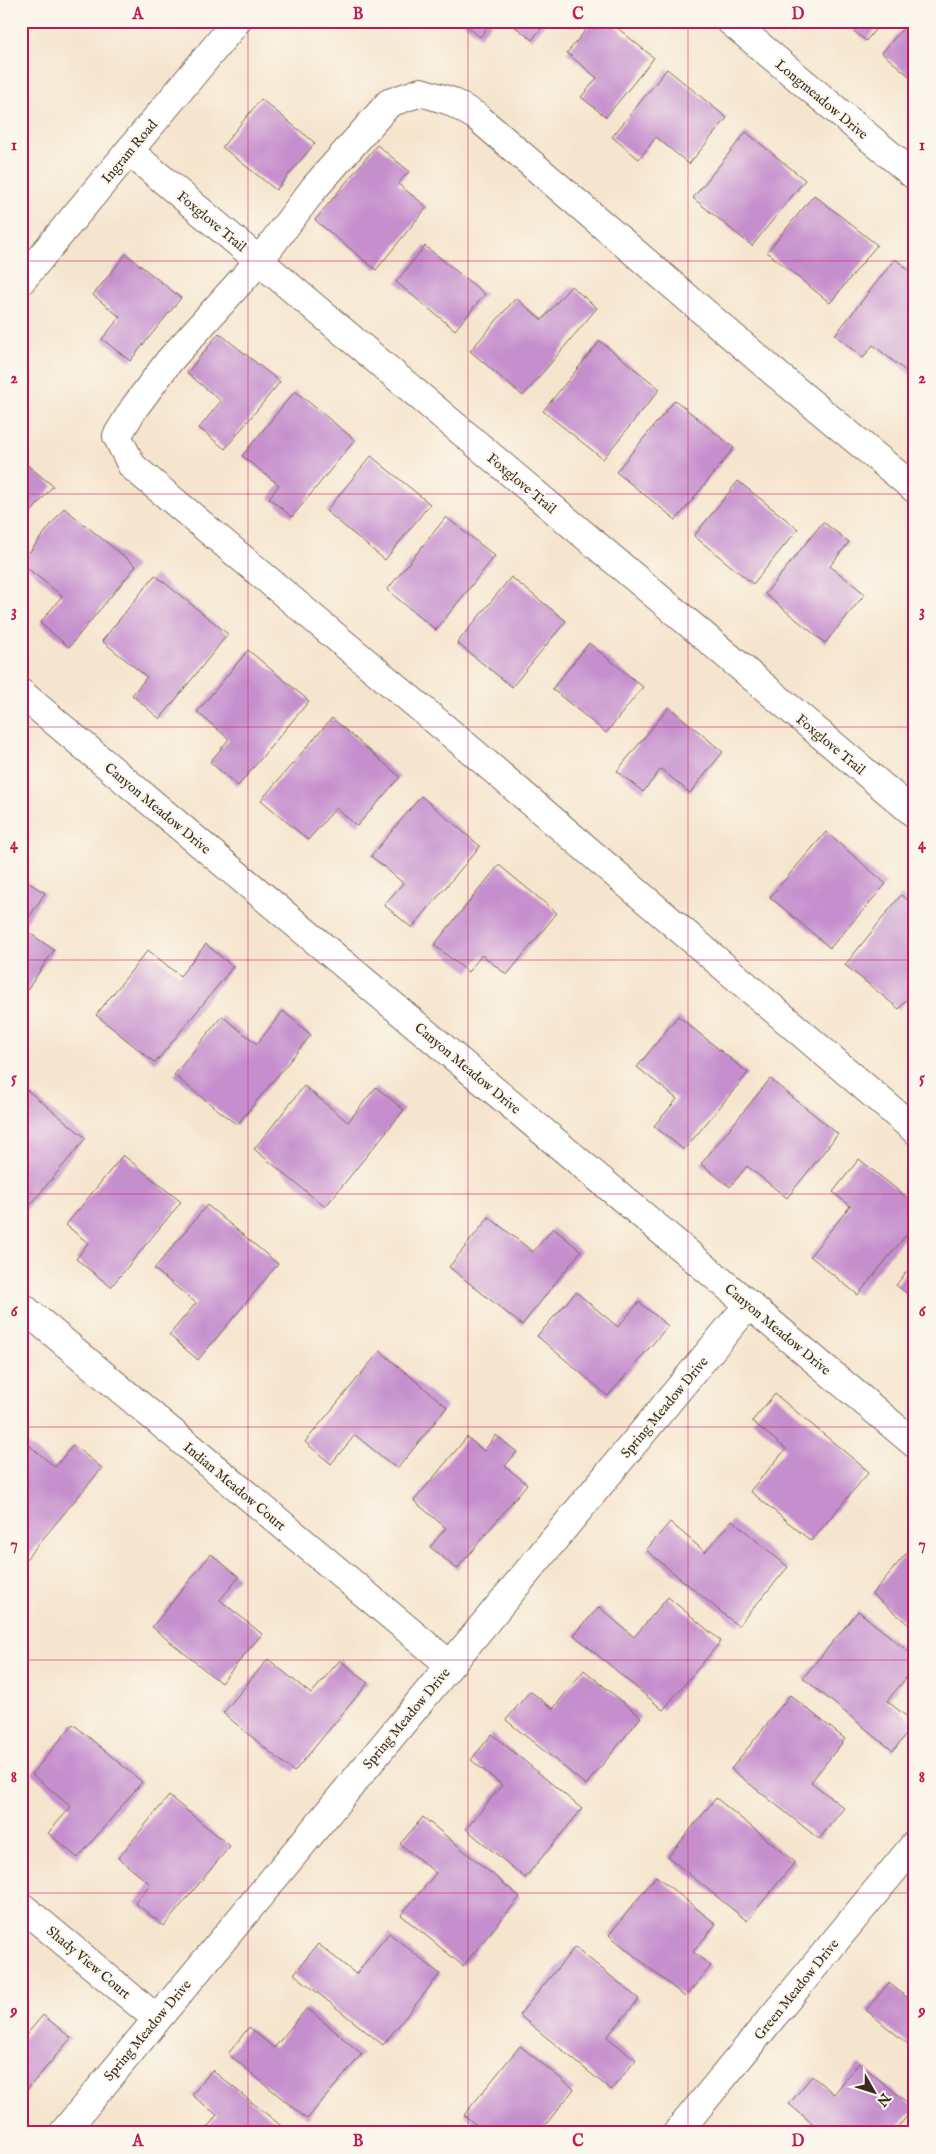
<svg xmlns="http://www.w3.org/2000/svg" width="936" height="2154" font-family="'IM FELL English',serif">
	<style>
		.building { fill: #c58ecd }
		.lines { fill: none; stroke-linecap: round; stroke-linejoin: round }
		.minor-casing { stroke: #7c6b5c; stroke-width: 30 }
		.major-casing { stroke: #7c6b5c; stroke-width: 30 }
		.minor { stroke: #fff; stroke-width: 28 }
		.major { stroke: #fff; stroke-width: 28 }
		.grid { fill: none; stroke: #c2185b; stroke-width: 1; stroke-opacity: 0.55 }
		.labels { text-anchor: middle; stroke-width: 4; stroke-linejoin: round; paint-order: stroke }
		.street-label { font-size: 14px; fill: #3b2a1e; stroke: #fbf7ec }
		.neatline { fill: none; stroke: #c2185b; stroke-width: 2 }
		.grid-label { font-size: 16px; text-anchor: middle; font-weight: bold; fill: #c2185b }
	</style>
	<rect width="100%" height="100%" fill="#fbf7ec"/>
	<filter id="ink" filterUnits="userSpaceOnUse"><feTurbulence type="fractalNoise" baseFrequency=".02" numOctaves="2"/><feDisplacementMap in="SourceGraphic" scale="10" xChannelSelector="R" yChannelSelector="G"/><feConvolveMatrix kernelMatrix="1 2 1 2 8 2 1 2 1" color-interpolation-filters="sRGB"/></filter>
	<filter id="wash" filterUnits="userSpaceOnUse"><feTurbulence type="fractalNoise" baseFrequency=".0096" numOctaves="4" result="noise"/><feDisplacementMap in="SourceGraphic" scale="20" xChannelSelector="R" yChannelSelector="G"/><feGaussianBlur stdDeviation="1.12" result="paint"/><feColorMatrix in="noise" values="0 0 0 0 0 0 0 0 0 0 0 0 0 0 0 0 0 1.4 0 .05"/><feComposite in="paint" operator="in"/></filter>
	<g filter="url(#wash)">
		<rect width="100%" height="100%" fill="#f6e5ce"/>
		<g id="blocks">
			<path class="building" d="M 461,21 L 493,21 L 480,37 Z
				M 508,21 L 547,21 L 532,40 Z
				M 593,21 L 609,21 L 654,58 L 606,117 L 581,97 L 597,78 L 567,53 Z
				M 842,21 L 882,21 L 866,41 Z
				M 909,21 L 915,21 L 915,81 L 882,53 Z
				M 667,69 L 727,118 L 689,164 L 656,137 L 639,159 L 612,137 Z
				M 261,99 L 315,143 L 276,190 L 222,147 Z
				M 746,132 L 805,180 L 752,246 L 693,198 Z
				M 377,145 L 409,171 L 398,184 L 427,207 L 376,270 L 315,220 Z
				M 814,195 L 877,245 L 830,303 L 767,252 Z
				M 425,246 L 485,294 L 455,330 L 396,282 Z
				M 126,254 L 181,298 L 130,361 L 102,339 L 120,317 L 93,295 Z
				M 895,259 L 915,275 L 915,372 L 912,376 L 873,345 L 863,358 L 835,335 Z
				M 571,286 L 597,308 L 523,396 L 470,351 L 516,298 L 542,320 Z
				M 219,333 L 280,382 L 225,449 L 199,428 L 221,401 L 187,373 Z
				M 600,341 L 660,389 L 603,459 L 543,411 Z
				M 295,391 L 355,440 L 292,517 L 269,498 L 279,485 L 242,456 Z
				M 675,400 L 734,448 L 676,520 L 616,472 Z
				M 371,456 L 430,504 L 385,560 L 326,511 Z
				M 21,460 L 53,486 L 21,524 Z
				M 738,481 L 798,529 L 753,584 L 694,536 Z
				M 64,508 L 136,566 L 69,647 L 40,623 L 62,596 L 21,563 Z
				M 446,517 L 495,556 L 436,630 L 387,590 Z
				M 823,522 L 849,542 L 830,566 L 865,594 L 825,643 L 765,594 Z
				M 155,575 L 228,634 L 160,719 L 132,695 L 147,677 L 102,641 Z
				M 511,577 L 566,621 L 512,687 L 457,643 Z
				M 589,643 L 643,687 L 606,733 L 552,689 Z
				M 248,650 L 309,701 L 238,786 L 210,762 L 229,739 L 197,712 Z
				M 669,707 L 723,752 L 690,793 L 661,769 L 643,792 L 617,771 Z
				M 332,718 L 400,777 L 357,826 L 336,808 L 308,840 L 261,800 Z
				M 421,796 L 480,846 L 412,928 L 384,905 L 403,883 L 371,856 Z
				M 826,832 L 886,884 L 830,948 L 770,897 Z
				M 499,865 L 557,913 L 507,975 L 482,955 L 468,972 L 434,945 Z
				M 21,878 L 45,893 L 22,928 L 54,950 L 27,990 L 21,986 Z
				M 901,895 L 915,905 L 915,989 L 899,1009 L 845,965 Z
				M 206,944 L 233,967 L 155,1063 L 96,1015 L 148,950 L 180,976 Z
				M 283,1011 L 311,1035 L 237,1125 L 174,1075 L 222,1016 L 257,1044 Z
				M 678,1016 L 748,1073 L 684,1150 L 654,1126 L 677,1099 L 637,1067 Z
				M 770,1079 L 838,1134 L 787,1198 L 747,1166 L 730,1187 L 701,1164 Z
				M 304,1086 L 348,1122 L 376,1087 L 404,1110 L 325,1207 L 254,1149 Z
				M 27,1090 L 86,1138 L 21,1216 L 21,1098 Z
				M 123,1155 L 181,1202 L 111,1287 L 76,1259 L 88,1243 L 66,1225 Z
				M 859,1159 L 915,1204 L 915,1224 L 858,1295 L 810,1256 L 850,1206 L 833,1192 Z
				M 207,1205 L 278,1264 L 198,1360 L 169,1335 L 196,1303 L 154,1269 Z
				M 489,1217 L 533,1252 L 553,1228 L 581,1251 L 522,1325 L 449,1267 Z
				M 915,1261 L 915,1300 L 896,1285 Z
				M 576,1292 L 618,1327 L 639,1302 L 668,1326 L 608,1396 L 537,1336 Z
				M 380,1351 L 447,1407 L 397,1469 L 355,1435 L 331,1464 L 305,1442 Z
				M 775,1394 L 869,1472 L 811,1541 L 750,1491 L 786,1449 L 752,1421 Z
				M 496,1435 L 517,1452 L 505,1466 L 527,1484 L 457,1569 L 430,1547 L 446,1528 L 414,1501 L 467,1437 L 484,1451 Z
				M 24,1441 L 55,1467 L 73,1445 L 102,1468 L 21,1565 L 21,1445 Z
				M 732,1520 L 788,1567 L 738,1626 L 646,1550 L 670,1522 L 705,1552 Z
				M 915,1543 L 915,1630 L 872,1594 Z
				M 211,1554 L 239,1577 L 220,1600 L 262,1634 L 221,1683 L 152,1627 Z
				M 668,1597 L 721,1641 L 663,1710 L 574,1635 L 599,1607 L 634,1637 Z
				M 858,1611 L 915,1657 L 915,1667 L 887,1701 L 915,1723 L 893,1751 L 803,1678 Z
				M 268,1659 L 311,1694 L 340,1660 L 368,1683 L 294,1772 L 223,1713 Z
				M 584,1670 L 641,1717 L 586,1785 L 506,1720 L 530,1691 L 553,1709 Z
				M 790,1695 L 845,1739 L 811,1782 L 844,1808 L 819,1839 L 731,1769 Z
				M 73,1724 L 142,1782 L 78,1858 L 48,1833 L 71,1807 L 32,1774 Z
				M 492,1734 L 582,1809 L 525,1878 L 466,1829 L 502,1785 L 471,1760 Z
				M 169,1796 L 230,1846 L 164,1926 L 135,1903 L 150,1884 L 118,1858 Z
				M 716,1798 L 795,1862 L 747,1921 L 668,1857 Z
				M 423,1817 L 520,1897 L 463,1966 L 401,1915 L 436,1873 L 400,1844 Z
				M 656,1876 L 716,1924 L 693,1952 L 711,1966 L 685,1997 L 609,1935 Z
				M 389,1933 L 440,1974 L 383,2045 L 294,1974 L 318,1944 L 356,1974 Z
				M 575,1947 L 639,1999 L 607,2037 L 636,2060 L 611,2090 L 519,2015 Z
				M 889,1983 L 915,2004 L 915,2050 L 866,2010 Z
				M 307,2008 L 362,2054 L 307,2119 L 228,2054 L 249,2027 L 274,2048 Z
				M 43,2015 L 71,2038 L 21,2097 L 21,2041 Z
				M 520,2046 L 574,2089 L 543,2128 L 550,2133 L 486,2133 L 464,2115 Z
				M 859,2063 L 914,2108 L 893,2133 L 824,2133 L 789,2104 L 812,2076 L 834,2094 Z
				M 212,2070 L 290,2133 L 203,2133 L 217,2115 L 192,2095 Z
				M 443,2126 L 451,2133 L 438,2133 Z"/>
		</g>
	</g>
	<g filter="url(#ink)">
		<use href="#blocks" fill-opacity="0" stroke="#7c6b5c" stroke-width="1"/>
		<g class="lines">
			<defs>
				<path id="minor" d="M 730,21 L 915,176
					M 129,151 L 915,814
					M 915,489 L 775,373 L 476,116 L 450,101 L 421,92 L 389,103 L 315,187 L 259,261 L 169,361 L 134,408 L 117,436 L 132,466 L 473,752 L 915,1130
					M 21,693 L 915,1444
					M 21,1306 L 450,1665
					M 21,1906 L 157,2019
					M 63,2133 L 749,1304
					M 677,2133 L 915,1844"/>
				<path id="major" d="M 21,281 L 237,21"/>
			</defs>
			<use href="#minor" class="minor-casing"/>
			<use href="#major" class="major-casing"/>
			<use href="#minor" class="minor"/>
			<use href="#major" class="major"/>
		</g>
	</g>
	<path class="grid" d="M 248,21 L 248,2133M 468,21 L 468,2133M 688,21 L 688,2133M 21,261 L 915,261M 21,494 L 915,494M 21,727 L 915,727M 21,960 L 915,960M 21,1194 L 915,1194M 21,1427 L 915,1427M 21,1660 L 915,1660M 21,1893 L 915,1893"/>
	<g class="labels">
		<g class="street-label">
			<text transform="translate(822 99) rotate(40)" y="5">Longmeadow Drive</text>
			<text transform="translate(129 151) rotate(-50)" y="5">Ingram Road</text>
			<text transform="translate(212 221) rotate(40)" y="5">Foxglove Trail</text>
			<text transform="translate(522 483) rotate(40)" y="5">Foxglove Trail</text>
			<text transform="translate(831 744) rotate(40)" y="5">Foxglove Trail</text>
			<text transform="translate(158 808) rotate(40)" y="5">Canyon Meadow Drive</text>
			<text transform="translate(468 1068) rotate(40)" y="5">Canyon Meadow Drive</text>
			<text transform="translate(778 1329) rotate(40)" y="5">Canyon Meadow Drive</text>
			<text transform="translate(664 1407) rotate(-50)" y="5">Spring Meadow Drive</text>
			<text transform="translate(235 1486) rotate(40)" y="5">Indian Meadow Court</text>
			<text transform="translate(406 1718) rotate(-50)" y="5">Spring Meadow Drive</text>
			<text transform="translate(89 1962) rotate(40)" y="5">Shady View Court</text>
			<text transform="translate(796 1989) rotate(-51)" y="5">Green Meadow Drive</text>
			<text transform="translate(147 2030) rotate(-50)" y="5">Spring Meadow Drive</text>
		</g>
	</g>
	<rect width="936" height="2154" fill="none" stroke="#fbf7ec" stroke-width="55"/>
	<g transform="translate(874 2092) rotate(129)" stroke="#fbf7ec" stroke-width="4" paint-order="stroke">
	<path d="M0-4L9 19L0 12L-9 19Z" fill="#3b2a1e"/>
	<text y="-8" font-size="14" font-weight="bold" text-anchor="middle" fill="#3b2a1e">N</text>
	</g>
	<rect x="28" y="28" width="880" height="2098" class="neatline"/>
	<g class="grid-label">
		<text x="138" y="19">A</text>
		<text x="358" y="19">B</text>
		<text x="578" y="19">C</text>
		<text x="798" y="19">D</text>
		<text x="14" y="150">1</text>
		<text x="922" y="150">1</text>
		<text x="14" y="383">2</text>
		<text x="922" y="383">2</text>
		<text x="14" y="616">3</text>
		<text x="922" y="616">3</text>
		<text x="14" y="849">4</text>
		<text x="922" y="849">4</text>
		<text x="14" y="1083">5</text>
		<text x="922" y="1083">5</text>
		<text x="14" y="1316">6</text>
		<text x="922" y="1316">6</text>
		<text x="14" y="1549">7</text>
		<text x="922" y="1549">7</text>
		<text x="14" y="1782">8</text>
		<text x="922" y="1782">8</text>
		<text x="14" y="2016">9</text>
		<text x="922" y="2016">9</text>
		<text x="138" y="2146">A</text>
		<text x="358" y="2146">B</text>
		<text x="578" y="2146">C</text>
		<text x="798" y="2146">D</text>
	</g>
</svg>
